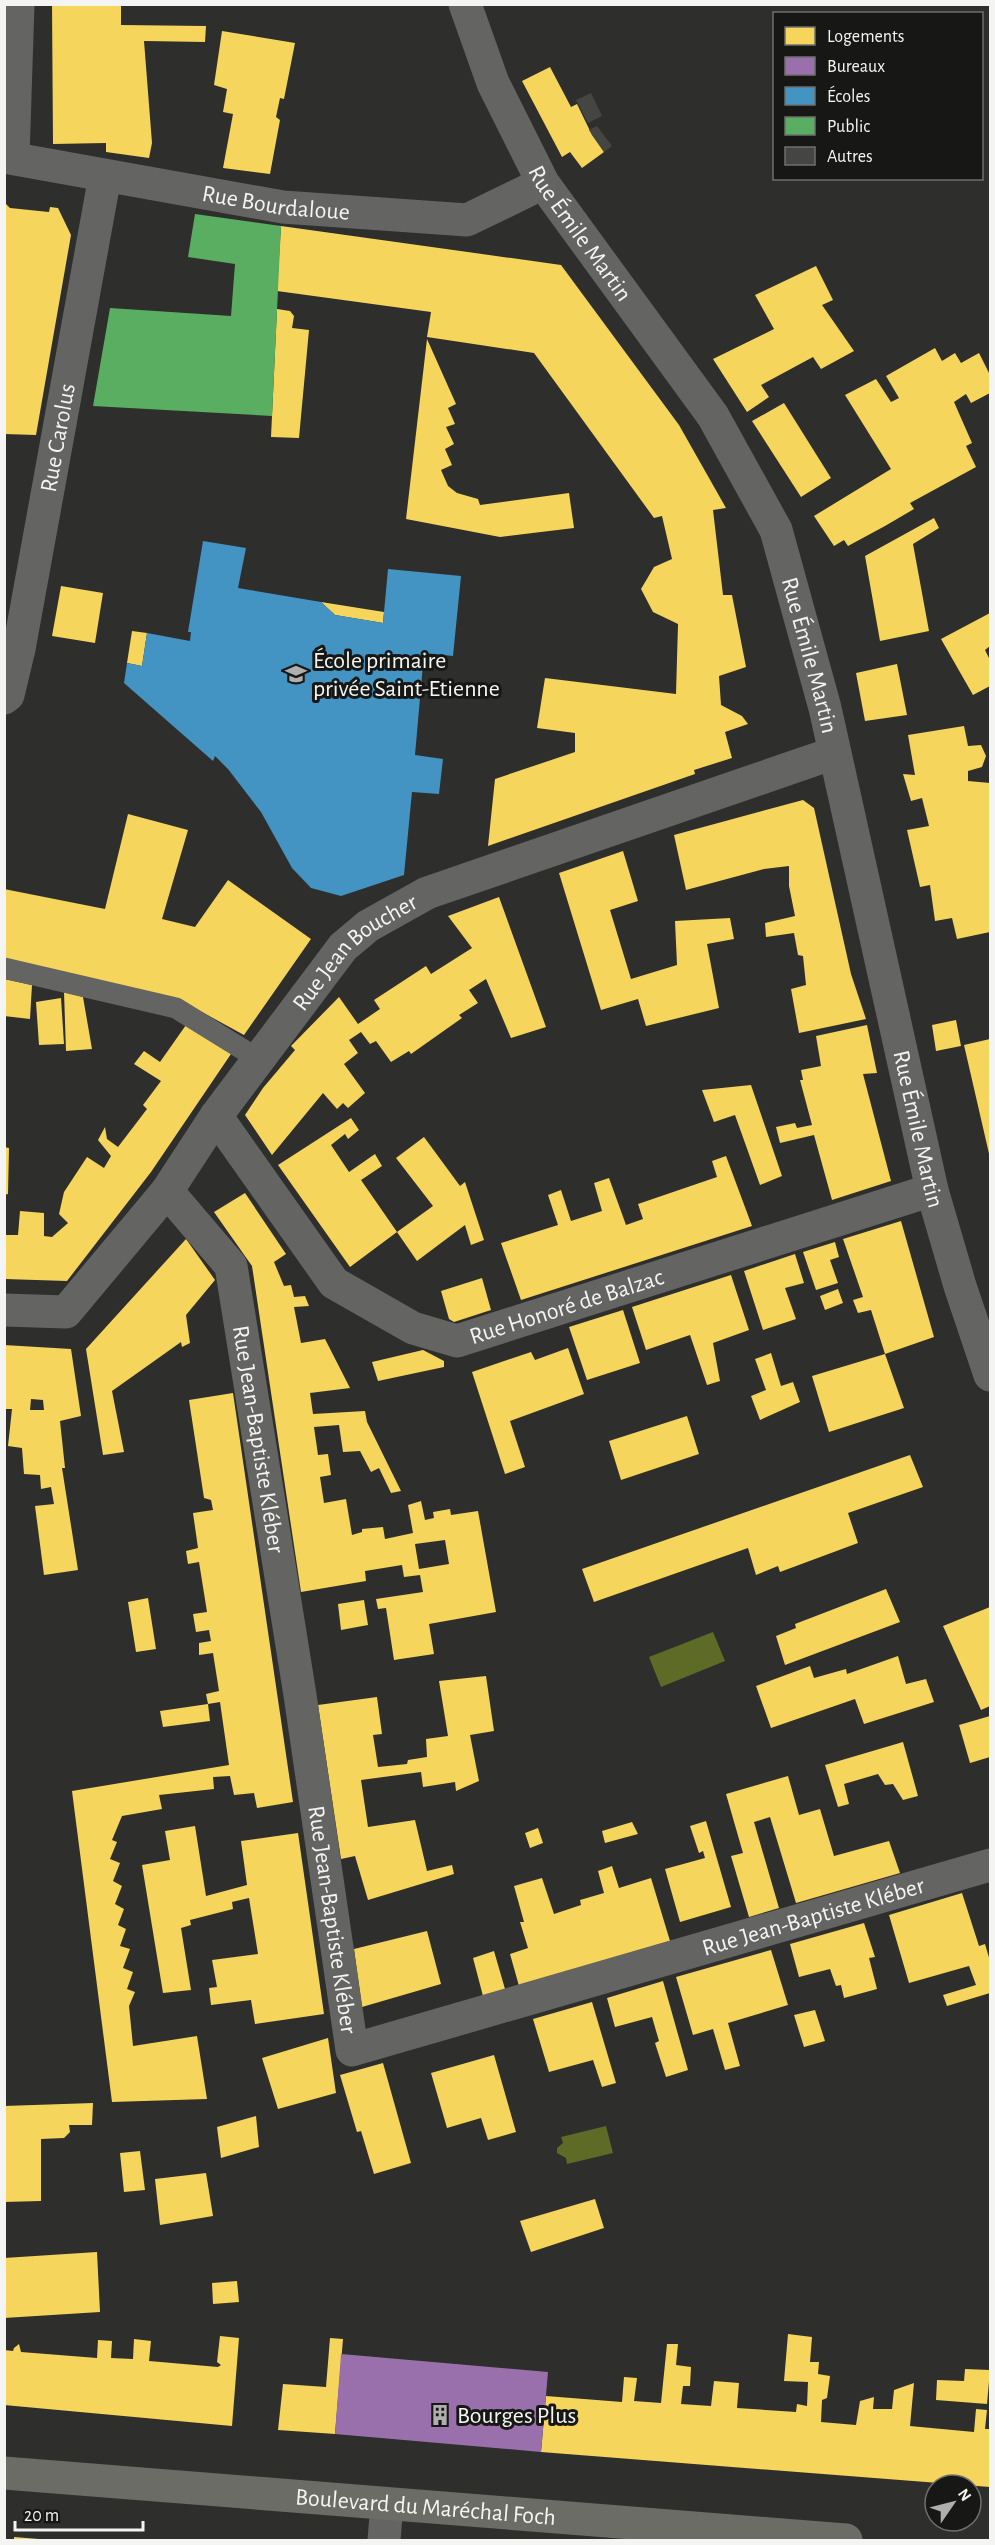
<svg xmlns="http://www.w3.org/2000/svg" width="995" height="2545" font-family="'Alegreya Sans',sans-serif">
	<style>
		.water { fill: #5e6b27 }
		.homes { fill: #f6d55c; fill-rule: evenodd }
		.offices { fill: #9970ab }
		.schools { fill: #4393c3 }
		.public { fill: #5aae61 }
		.building { fill: #454544 }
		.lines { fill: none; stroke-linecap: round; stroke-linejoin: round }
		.lane { stroke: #646463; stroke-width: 21 }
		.street { stroke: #646463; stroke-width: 33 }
		.primary { stroke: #6a6c65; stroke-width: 33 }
		.labels { text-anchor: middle; stroke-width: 6; stroke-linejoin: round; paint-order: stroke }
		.street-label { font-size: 24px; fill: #f4f5f2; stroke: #171715 }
		.poi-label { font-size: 24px; fill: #f4f5f2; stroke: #171715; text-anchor: start }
	</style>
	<rect width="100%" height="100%" fill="#2e2e2d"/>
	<path class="water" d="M 713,1632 L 725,1661 L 661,1687 L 649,1657 Z
		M 606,2126 L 613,2153 L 567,2164 L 566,2158 L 557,2153 L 557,2148 L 563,2143 L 561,2137 Z"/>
	<path class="homes" d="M 52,4 L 121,4 L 121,25 L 206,26 L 205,42 L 144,41 L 152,143 L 149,158 L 106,152 L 106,143 L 53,144 Z
		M 222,31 L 295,43 L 284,99 L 280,98 L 276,117 L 280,120 L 270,174 L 223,168 L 233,114 L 223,112 L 227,89 L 214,85 Z
		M 550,67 L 571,107 L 577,104 L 592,135 L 604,152 L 582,168 L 570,152 L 562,157 L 522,81 Z
		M 4,202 L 10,208 L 49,212 L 50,207 L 58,208 L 71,235 L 36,435 L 4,434 Z
		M 281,226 L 561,265 L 679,425 L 726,508 L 713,510 L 723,595 L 732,595 L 746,667 L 719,676 L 721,705 L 742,716 L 748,724 L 725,732 L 732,758 L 694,770 L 695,774 L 488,846 L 495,779 L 575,752 L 575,733 L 537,728 L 545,678 L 676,694 L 678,624 L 653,612 L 641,589 L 654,567 L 672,559 L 662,516 L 654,518 L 534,353 L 427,337 L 431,312 L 277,291 Z
		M 816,266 L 833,300 L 822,305 L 854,351 L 821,369 L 813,357 L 761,385 L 769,397 L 747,412 L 713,359 L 774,329 L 755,295 Z
		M 277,309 L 290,311 L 294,316 L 292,328 L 309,330 L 299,438 L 271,437 Z
		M 427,339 L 456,404 L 448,408 L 455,424 L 446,427 L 454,444 L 445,449 L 452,465 L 441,470 L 448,486 L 457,493 L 478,499 L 480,505 L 569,493 L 574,528 L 500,537 L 406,519 Z
		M 935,348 L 942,361 L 955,353 L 961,363 L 979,353 L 990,375 L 990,393 L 971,403 L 966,394 L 954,402 L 972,443 L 966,446 L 976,467 L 910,503 L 914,509 L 885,526 L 848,546 L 844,540 L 834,546 L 814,516 L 891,469 L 845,395 L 876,379 L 891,402 L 899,398 L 886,376 Z
		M 784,403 L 831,478 L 801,497 L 752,421 Z
		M 934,518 L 939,528 L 913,544 L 929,631 L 880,641 L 865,556 Z
		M 61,586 L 103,593 L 95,643 L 52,636 Z
		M 321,602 L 384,612 L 383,623 L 335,615 Z
		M 990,613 L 990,646 L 985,650 L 990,660 L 990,686 L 973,695 L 941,639 Z
		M 132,631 L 147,633 L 142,666 L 127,663 Z
		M 897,664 L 907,715 L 865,721 L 856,673 Z
		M 964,726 L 968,746 L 981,745 L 986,756 L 982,767 L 968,771 L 968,781 L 990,783 L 990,932 L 957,939 L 952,918 L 935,921 L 930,885 L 920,887 L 907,830 L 929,826 L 922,798 L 911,801 L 903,774 L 915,775 L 908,735 Z
		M 803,800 L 814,808 L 851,974 L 866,1019 L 799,1033 L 791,989 L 806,985 L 803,956 L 798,955 L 794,933 L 766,937 L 765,923 L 795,916 L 789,886 L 789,866 L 764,869 L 686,890 L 674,835 Z
		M 128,814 L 188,830 L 162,919 L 195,927 L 228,880 L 311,939 L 244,1035 L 180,1000 L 4,959 L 4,889 L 105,909 Z
		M 623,851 L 638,901 L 610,910 L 631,979 L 677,965 L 675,921 L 730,918 L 734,939 L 707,944 L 719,1008 L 646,1026 L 638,999 L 601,1010 L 559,873 Z
		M 499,897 L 546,1027 L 511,1038 L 486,979 L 469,990 L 478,1003 L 459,1015 L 462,1018 L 411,1054 L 409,1051 L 391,1062 L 376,1041 L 370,1044 L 361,1032 L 349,1040 L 358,1053 L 344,1064 L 365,1093 L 348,1108 L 343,1103 L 337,1109 L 323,1093 L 272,1155 L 245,1115 L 263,1088 L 295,1050 L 291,1046 L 339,997 L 358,1024 L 380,1009 L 374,1000 L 426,966 L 431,974 L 472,948 L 448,916 Z
		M 4,979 L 32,985 L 30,1019 L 4,1016 Z
		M 64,992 L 83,997 L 92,1049 L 66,1051 Z
		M 61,998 L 64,1044 L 39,1045 L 36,1002 Z
		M 956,1020 L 961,1046 L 936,1051 L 932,1025 Z
		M 186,1025 L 233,1051 L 151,1172 L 67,1281 L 5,1279 L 5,1235 L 18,1235 L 20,1211 L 44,1213 L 44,1236 L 52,1237 L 68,1223 L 59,1214 L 64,1192 L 87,1157 L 104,1168 L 111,1156 L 98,1140 L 105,1127 L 107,1139 L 118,1147 L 147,1109 L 143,1105 L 161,1081 L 134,1064 L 144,1051 L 160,1062 Z
		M 867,1025 L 877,1073 L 863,1074 L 891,1181 L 832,1200 L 814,1135 L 780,1143 L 776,1127 L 795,1123 L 797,1128 L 812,1125 L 800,1080 L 803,1080 L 801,1070 L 821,1066 L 816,1036 Z
		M 990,1039 L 990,1158 L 964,1045 Z
		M 751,1085 L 782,1176 L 760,1185 L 735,1115 L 714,1122 L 702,1090 Z
		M 351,1118 L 359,1130 L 348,1139 L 345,1134 L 331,1145 L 349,1172 L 375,1154 L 382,1166 L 361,1180 L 397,1232 L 350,1267 L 278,1165 Z
		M 424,1137 L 460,1186 L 465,1182 L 484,1240 L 471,1245 L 465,1225 L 417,1261 L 397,1232 L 433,1206 L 396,1158 Z
		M 4,1147 L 9,1148 L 8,1194 L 4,1195 Z
		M 726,1156 L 752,1226 L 521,1300 L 501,1243 L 558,1225 L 548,1195 L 561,1190 L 571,1221 L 602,1211 L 594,1183 L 609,1178 L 626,1225 L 643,1219 L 638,1204 L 717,1177 L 712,1161 Z
		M 245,1193 L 286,1254 L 274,1262 L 284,1286 L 291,1285 L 294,1297 L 305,1296 L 309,1306 L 294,1307 L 301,1343 L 325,1339 L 350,1388 L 310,1393 L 313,1414 L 365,1411 L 367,1422 L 401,1491 L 391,1493 L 379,1468 L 371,1472 L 360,1451 L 343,1452 L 339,1425 L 314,1427 L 318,1455 L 328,1454 L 331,1475 L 320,1477 L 324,1503 L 346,1499 L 352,1535 L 362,1532 L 362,1529 L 383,1527 L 385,1539 L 413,1533 L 408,1505 L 421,1501 L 425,1520 L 434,1518 L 433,1512 L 450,1509 L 451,1515 L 478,1511 L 496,1612 L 429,1624 L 434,1654 L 394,1660 L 386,1608 L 378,1609 L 376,1599 L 423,1592 L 420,1575 L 404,1577 L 402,1565 L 365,1571 L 366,1581 L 301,1592 L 252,1266 L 214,1212 ZM 445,1540 L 449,1564 L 419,1569 L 415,1544 Z
		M 901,1221 L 934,1337 L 885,1354 L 871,1310 L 858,1313 L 853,1300 L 863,1297 L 843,1239 Z
		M 186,1239 L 215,1280 L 186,1315 L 190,1343 L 182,1347 L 181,1342 L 112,1391 L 124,1452 L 103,1455 L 86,1349 Z
		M 835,1242 L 839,1257 L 830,1260 L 838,1283 L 816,1290 L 803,1252 Z
		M 795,1254 L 804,1283 L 785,1288 L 796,1319 L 763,1330 L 744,1271 Z
		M 731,1275 L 749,1330 L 713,1343 L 720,1381 L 707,1385 L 690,1335 L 646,1350 L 632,1307 Z
		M 482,1278 L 491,1310 L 454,1322 L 449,1319 L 441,1291 Z
		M 838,1289 L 843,1303 L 825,1310 L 820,1296 Z
		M 623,1310 L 640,1363 L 587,1380 L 569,1327 Z
		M 4,1345 L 71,1349 L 81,1416 L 60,1421 L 65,1468 L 62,1468 L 78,1570 L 44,1575 L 35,1506 L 54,1504 L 51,1487 L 41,1489 L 40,1475 L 24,1474 L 22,1448 L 8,1446 L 12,1409 L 4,1409 ZM 31,1399 L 43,1400 L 44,1410 L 30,1410 Z
		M 568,1348 L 584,1394 L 510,1421 L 525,1467 L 505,1474 L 472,1372 L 531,1352 L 535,1360 Z
		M 423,1350 L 444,1361 L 444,1367 L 378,1381 L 372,1362 Z
		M 771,1353 L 781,1386 L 793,1382 L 800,1402 L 760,1420 L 751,1396 L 766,1390 L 755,1359 Z
		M 885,1354 L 904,1408 L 829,1432 L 812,1376 Z
		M 233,1393 L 293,1802 L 257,1808 L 254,1793 L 234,1795 L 230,1776 L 213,1777 L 214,1789 L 159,1795 L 162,1809 L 122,1816 L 112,1840 L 117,1842 L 110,1859 L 120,1863 L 113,1881 L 122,1886 L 115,1904 L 124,1909 L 118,1925 L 126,1929 L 120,1946 L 130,1949 L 123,1968 L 133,1972 L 127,1989 L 135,1992 L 129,2006 L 133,2046 L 197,2036 L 207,2099 L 112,2102 L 72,1791 L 229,1765 L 220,1702 L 208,1704 L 206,1694 L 219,1691 L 213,1653 L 199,1655 L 199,1643 L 211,1641 L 209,1630 L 196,1632 L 193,1614 L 207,1612 L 199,1562 L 188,1564 L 186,1551 L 198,1548 L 193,1513 L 213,1510 L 211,1500 L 204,1498 L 189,1400 Z
		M 687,1416 L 699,1454 L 621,1480 L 609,1441 Z
		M 910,1455 L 923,1487 L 848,1513 L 858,1543 L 780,1572 L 778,1566 L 756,1575 L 748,1548 L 594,1602 L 582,1569 Z
		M 886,1589 L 900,1622 L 785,1665 L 776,1636 L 796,1628 L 795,1624 Z
		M 148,1598 L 156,1649 L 136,1652 L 128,1602 Z
		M 364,1600 L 368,1625 L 341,1630 L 338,1604 Z
		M 990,1607 L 990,1706 L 981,1710 L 943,1626 Z
		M 898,1656 L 906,1684 L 926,1679 L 934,1702 L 864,1724 L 855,1699 L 771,1728 L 756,1686 L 810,1666 L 814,1678 L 846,1669 L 847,1674 Z
		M 486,1676 L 494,1731 L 470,1735 L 479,1781 L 456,1791 L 455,1782 L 423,1787 L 421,1772 L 361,1780 L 368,1827 L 415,1820 L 427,1871 L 452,1865 L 454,1874 L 368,1900 L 355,1856 L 341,1859 L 318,1705 L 377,1697 L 382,1734 L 373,1735 L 378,1767 L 407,1764 L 408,1760 L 427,1757 L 426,1739 L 448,1736 L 439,1681 Z
		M 208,1704 L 210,1721 L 163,1727 L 160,1711 Z
		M 990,1716 L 990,1757 L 970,1763 L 959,1725 Z
		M 903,1742 L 918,1796 L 903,1800 L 893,1784 L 885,1785 L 878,1774 L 844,1784 L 849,1804 L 838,1807 L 825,1765 Z
		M 788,1776 L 799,1815 L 820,1809 L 834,1856 L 889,1841 L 900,1873 L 796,1903 L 770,1817 L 754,1822 L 779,1908 L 749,1917 L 731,1856 L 743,1853 L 726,1794 Z
		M 706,1821 L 731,1907 L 680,1922 L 665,1869 L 705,1858 L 703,1851 L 699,1853 L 690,1826 Z
		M 632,1822 L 638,1834 L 605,1843 L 602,1831 Z
		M 195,1826 L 206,1896 L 247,1885 L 241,1841 L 298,1833 L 324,2014 L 255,2024 L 251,2000 L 211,2005 L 209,1988 L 217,1987 L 212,1960 L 258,1954 L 249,1898 L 232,1902 L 233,1909 L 190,1920 L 191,1925 L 181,1928 L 191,1990 L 163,1993 L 142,1865 L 170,1860 L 165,1831 Z
		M 538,1828 L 543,1843 L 530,1848 L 525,1833 Z
		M 612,1866 L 619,1888 L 651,1878 L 670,1941 L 519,1986 L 510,1954 L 528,1948 L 520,1922 L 524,1922 L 514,1886 L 542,1878 L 554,1914 L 581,1905 L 580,1900 L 604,1893 L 598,1871 Z
		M 962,1893 L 979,1946 L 985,1944 L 990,1961 L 990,1993 L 947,2006 L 943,1995 L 976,1985 L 969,1966 L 909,1983 L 889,1915 Z
		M 864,1923 L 875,1957 L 869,1958 L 877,1989 L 844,1998 L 841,1985 L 836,1986 L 830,1969 L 799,1977 L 790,1944 Z
		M 427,1931 L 441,1984 L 362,2007 L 354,1949 Z
		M 771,1950 L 788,2005 L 728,2023 L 740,2066 L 725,2070 L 713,2029 L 693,2035 L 676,1977 Z
		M 494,1951 L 505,1989 L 483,1996 L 473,1958 Z
		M 663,1981 L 688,2070 L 666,2077 L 655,2043 L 659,2041 L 652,2017 L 615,2027 L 607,1998 Z
		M 592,2002 L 616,2083 L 602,2087 L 593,2060 L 549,2072 L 533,2019 Z
		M 815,2010 L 825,2041 L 804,2047 L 794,2015 Z
		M 328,2038 L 336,2093 L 278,2109 L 262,2058 Z
		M 494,2055 L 516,2132 L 488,2140 L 481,2118 L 447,2128 L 431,2073 Z
		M 383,2063 L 411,2163 L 374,2174 L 361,2131 L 357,2132 L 340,2075 Z
		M 93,2103 L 92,2125 L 69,2125 L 70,2132 L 64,2138 L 41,2139 L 41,2201 L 4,2202 L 4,2106 Z
		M 256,2116 L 259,2147 L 221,2158 L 217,2127 Z
		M 140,2151 L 145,2190 L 124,2192 L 120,2153 Z
		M 206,2173 L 213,2216 L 160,2225 L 155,2179 Z
		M 595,2199 L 604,2228 L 531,2252 L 520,2221 Z
		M 97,2252 L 100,2312 L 4,2318 L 4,2258 Z
		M 237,2281 L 239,2302 L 213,2304 L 212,2283 Z
		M 788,2334 L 812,2337 L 810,2362 L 819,2362 L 818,2374 L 830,2376 L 827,2398 L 822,2400 L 821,2422 L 856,2425 L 860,2401 L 874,2397 L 873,2409 L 892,2409 L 894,2390 L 914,2383 L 910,2426 L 974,2432 L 976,2409 L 987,2410 L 985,2429 L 990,2429 L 990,2487 L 541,2452 L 546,2396 L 622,2402 L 624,2377 L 637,2378 L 634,2401 L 661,2403 L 667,2344 L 678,2344 L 676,2365 L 691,2367 L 690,2386 L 683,2386 L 681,2404 L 711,2406 L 714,2381 L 739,2383 L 737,2408 L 796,2412 L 797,2404 L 807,2406 L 808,2382 L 784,2381 Z
		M 220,2336 L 239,2338 L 232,2426 L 4,2405 L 4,2350 L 13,2351 L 14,2348 L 19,2344 L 21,2352 L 97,2358 L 98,2340 L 112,2341 L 111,2358 L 133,2359 L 134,2339 L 151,2341 L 149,2361 L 218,2367 L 221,2365 L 217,2362 Z
		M 330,2338 L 343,2339 L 335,2434 L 278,2430 L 283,2384 L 326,2387 Z
		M 965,2369 L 990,2370 L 987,2404 L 936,2400 L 937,2380 L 964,2381 Z
		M 14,2537 L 39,2539 L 39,2540 L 14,2540 Z"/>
	<path class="offices" d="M 341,2354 L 548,2372 L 541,2452 L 335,2434 Z"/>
	<path class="schools" d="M 203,541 L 246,548 L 238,588 L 321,602 L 335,615 L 383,623 L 388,569 L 461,576 L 453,656 L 424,653 L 415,755 L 443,759 L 439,794 L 412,792 L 404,875 L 341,896 L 311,888 L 292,868 L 261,812 L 228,769 L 215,756 L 213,761 L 124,683 L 127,663 L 142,666 L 147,633 L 190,641 L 191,632 L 188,632 Z"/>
	<path class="public" d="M 195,214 L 281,226 L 272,416 L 93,406 L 110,308 L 231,316 L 235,264 L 188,257 Z"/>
	<path class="building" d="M 591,93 L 602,116 L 588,123 L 576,100 Z
		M 597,126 L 612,146 L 604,152 L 589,130 Z"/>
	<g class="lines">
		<path class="lane" d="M 4,968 L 176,1008 L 260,1060"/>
		<g class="street">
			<path id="s1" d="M 465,4 L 493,83 L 543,183 L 713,416 L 776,530 L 825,708 L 932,1190 L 960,1286 L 990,1375"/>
			<path id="s2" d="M 4,157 L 283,207 L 467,220 L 543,183"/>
			<path d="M 13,158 L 18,4"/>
			<path id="s3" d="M 4,698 L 8,695 L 19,649 L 105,176"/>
			<path id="s4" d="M 216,1116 L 334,1283 L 413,1328 L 457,1341 L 932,1190"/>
			<path id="s5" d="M 167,1191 L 231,1266 L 300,1695 L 352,2050 L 990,1865"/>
			<path id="s6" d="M 4,1310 L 66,1312 L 167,1191 L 216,1116 L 343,947 L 368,926 L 427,893 L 834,753"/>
			<path d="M 384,2540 L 387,2504"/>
		</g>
		<path class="primary" id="s7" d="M 4,2473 L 846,2540"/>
	</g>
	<defs>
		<symbol id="school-bare" viewBox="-9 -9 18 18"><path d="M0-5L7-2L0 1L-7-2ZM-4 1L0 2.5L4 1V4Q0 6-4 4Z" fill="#afafad" stroke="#171715" stroke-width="2.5" paint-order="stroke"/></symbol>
		<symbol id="building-bare" viewBox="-9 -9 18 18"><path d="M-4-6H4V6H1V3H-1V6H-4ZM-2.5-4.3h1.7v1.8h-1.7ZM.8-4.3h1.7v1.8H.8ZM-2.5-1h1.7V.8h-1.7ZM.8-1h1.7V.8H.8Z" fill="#afafad" stroke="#171715" stroke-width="2.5" paint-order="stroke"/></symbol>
	</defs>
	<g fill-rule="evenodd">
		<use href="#school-bare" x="281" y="659" width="30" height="30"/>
		<use href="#building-bare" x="425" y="2400" width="30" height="30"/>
	</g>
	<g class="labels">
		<g class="street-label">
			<text dy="8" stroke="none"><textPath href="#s2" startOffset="276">Rue Bourdaloue</textPath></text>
			<text dy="8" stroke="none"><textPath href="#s1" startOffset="258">Rue Émile Martin</textPath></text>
			<text dy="8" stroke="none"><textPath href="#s3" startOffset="267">Rue Carolus</textPath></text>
			<text dy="8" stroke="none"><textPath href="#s1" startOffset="744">Rue Émile Martin</textPath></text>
			<text dy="8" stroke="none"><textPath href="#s6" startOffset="526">Rue Jean Boucher</textPath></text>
			<text dy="8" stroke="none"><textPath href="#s1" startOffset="1230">Rue Émile Martin</textPath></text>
			<text dy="8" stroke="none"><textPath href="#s4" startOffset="456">Rue Honoré de Balzac</textPath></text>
			<text dy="8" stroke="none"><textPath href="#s5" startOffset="274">Rue Jean-Baptiste Kléber</textPath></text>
			<text dy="8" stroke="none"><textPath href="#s5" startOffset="1372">Rue Jean-Baptiste Kléber</textPath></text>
			<text dy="8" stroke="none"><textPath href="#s5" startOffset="760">Rue Jean-Baptiste Kléber</textPath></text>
			<text dy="8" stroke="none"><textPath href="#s7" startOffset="423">Boulevard du Maréchal Foch</textPath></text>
		</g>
		<g class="poi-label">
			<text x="313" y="668">École primaire<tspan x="313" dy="28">privée Saint-Etienne</tspan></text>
			<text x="457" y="2423">Bourges Plus</text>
		</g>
	</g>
	<rect width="995" height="2545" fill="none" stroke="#f4f5f2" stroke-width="12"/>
	<rect x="773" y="12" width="210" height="168" fill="#171715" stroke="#6f706d" stroke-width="1.5"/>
	<rect x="785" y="27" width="30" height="18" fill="#f6d55c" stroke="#6f706d" stroke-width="1.5"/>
	<text x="827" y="42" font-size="18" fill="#f4f5f2">Logements</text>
	<rect x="785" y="57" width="30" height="18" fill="#9970ab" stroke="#6f706d" stroke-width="1.5"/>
	<text x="827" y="72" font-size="18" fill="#f4f5f2">Bureaux</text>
	<rect x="785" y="87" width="30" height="18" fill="#4393c3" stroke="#6f706d" stroke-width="1.5"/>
	<text x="827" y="102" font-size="18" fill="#f4f5f2">Écoles</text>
	<rect x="785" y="117" width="30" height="18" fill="#5aae61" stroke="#6f706d" stroke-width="1.5"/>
	<text x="827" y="132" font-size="18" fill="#f4f5f2">Public</text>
	<rect x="785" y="147" width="30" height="18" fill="#454544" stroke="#6f706d" stroke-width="1.5"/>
	<text x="827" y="162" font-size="18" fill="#f4f5f2">Autres</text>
	<g transform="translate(953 2503) rotate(55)"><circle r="28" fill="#171715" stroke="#6f706d" stroke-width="1.5"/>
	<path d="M0-4.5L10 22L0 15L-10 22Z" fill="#afafad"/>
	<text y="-9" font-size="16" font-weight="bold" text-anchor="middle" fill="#f4f5f2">N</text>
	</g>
	<path d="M15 2521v9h128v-9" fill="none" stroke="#f4f5f2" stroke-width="3"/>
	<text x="24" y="2521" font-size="18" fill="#f4f5f2" stroke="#171715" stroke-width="4.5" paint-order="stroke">20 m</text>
</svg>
